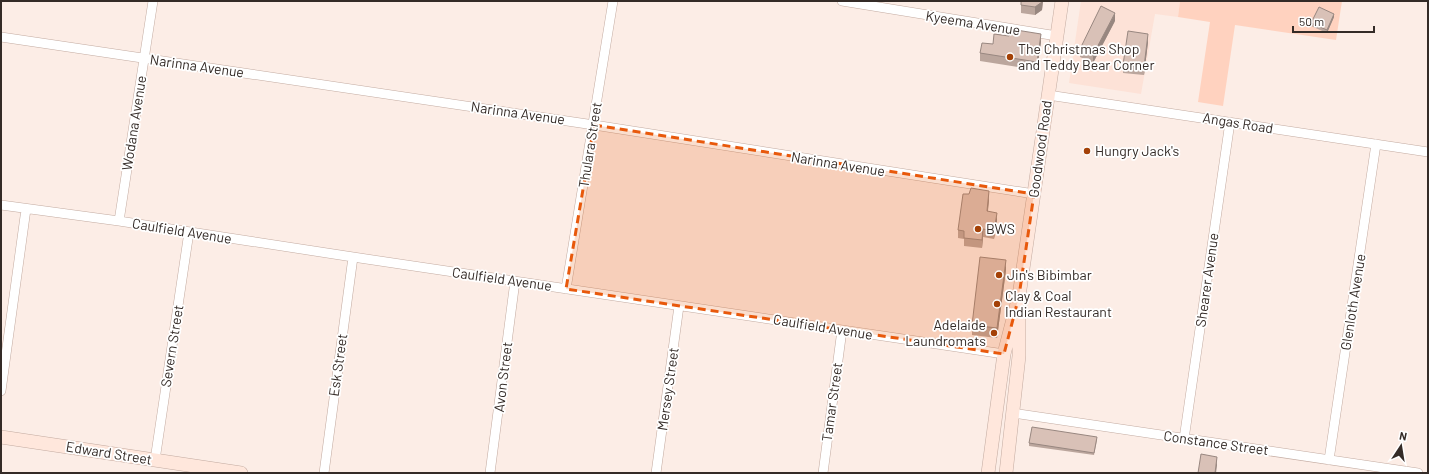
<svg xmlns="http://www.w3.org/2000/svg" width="1429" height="474" font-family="Barlow,sans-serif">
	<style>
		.built { fill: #fde2d7 }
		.green { fill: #ffd2bf }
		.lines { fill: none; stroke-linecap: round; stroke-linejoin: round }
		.street-casing { stroke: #c3aba1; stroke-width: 10 }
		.secondary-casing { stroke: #c3aba1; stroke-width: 14 }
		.street { stroke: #fff; stroke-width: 9 }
		.secondary { stroke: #ffe7dc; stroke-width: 13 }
		.wall { fill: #bba69d }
		.shaded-wall { fill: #988780 }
		.building { fill: #d9c1b7; stroke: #988780 }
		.marked { fill: #e8590c; fill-opacity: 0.2; stroke: #e8590c; stroke-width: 3; stroke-dasharray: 8 5; stroke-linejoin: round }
		.poi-dot { fill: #a44107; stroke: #fff; stroke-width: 1.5 }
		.labels { text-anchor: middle; stroke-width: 3.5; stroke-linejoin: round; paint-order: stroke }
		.street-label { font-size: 14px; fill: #342b27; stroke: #fff }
		.poi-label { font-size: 14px; fill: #342b27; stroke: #fff; text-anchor: start }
	</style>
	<rect width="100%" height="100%" fill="#fcede6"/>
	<path class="built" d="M 1081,1 L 1180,1 L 1178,17 L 1155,14 L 1141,94 L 1069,83 Z"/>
	<path class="green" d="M 1180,1 L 1342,1 L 1336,40 L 1235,25 L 1223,106 L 1198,102 L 1210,22 L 1178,17 Z"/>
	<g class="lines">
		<defs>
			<path id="street" d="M 842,1 L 1057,36
				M 1,37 L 594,125 L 1034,194
				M 1048,95 L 1428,152
				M 1,205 L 119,221 L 353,257 L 1004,354
				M 119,221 L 153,1
				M 566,289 L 613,1
				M 1,391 L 26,209
				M 1013,413 L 1418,473
				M 1184,439 L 1230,122
				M 155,460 L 189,232
				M 1329,460 L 1376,144
				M 324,473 L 353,257
				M 490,473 L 515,281
				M 656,473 L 679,306
				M 823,473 L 842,330"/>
			<path id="secondary" d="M 1,437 L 241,473
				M 988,473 L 1004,354 L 1019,296 L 1062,1
				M 1006,473 L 1019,356 L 1019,314"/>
		</defs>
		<use href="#street" class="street-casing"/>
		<use href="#secondary" class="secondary-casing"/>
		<use href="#street" class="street"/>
		<use href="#secondary" class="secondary"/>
	</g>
	<path class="wall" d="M 1043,1 L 1042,10 L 1035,15 L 1021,13 L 1021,5 Z
		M 1334,17 L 1327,33 L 1311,26 L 1311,23 Z
		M 1115,21 L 1093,63 L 1080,57 L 1080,49 Z
		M 1041,42 L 1037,70 L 980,61 L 980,53 L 993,44 Z
		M 1148,42 L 1144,75 L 1123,73 L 1123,65 Z
		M 989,199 L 988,211 L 997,221 L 994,239 L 983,237 L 982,248 L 964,246 L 964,239 L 958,238 L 958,230 Z
		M 1006,270 L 997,338 L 972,335 L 972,325 Z
		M 1097,440 L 1094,455 L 1029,446 L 1029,443 Z"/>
	<path class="shaded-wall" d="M 1042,1 L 1043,1 L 1042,10 L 1035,15 L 1035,7 Z
		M 1115,13 L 1115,21 L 1093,63 L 1093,55 Z
		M 1334,14 L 1334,17 L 1327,33 L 1327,30 Z
		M 1041,34 L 1041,42 L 1037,70 L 1037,62 Z
		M 1148,34 L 1148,42 L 1144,75 L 1144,67 Z
		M 989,191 L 989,199 L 987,219 L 987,211 Z
		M 997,213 L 997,221 L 994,239 L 994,231 Z
		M 983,229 L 983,237 L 982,248 L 982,240 Z
		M 1006,260 L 1006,270 L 997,338 L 997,328 Z
		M 1217,457 L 1217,465 L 1216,473 L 1215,473 Z"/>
	<path class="building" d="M 1021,1 L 1042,1 L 1042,2 L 1035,7 L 1021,5 Z
		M 1101,6 L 1115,13 L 1093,55 L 1080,49 Z
		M 1319,7 L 1334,14 L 1327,30 L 1311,23 Z
		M 1010,29 L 1041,34 L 1037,62 L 980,53 L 982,43 L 993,44 L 994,34 L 1009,36 Z
		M 1128,31 L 1148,34 L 1144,67 L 1123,65 Z
		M 971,188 L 989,191 L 987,211 L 997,213 L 994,231 L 983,229 L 982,240 L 964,238 L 964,231 L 958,230 L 963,194 L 969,194 Z
		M 980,257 L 1006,260 L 997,328 L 972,325 Z
		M 1032,427 L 1097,437 L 1094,453 L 1029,443 Z
		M 1201,454 L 1217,457 L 1215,473 L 1198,473 Z"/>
	<path class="marked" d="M 594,125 L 1034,194 L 1019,296 L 1004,354 L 566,289 Z"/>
	<g class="poi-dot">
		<circle cx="1010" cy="57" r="4"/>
		<circle cx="1087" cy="151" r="4"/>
		<circle cx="978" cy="229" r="4"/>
		<circle cx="999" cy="275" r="4"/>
		<circle cx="997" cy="304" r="4"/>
		<circle cx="994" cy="333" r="4"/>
	</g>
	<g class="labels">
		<g class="street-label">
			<text transform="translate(973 23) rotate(9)" y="5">Kyeema Avenue</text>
			<text transform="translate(197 66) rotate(8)" y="5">Narinna Avenue</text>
			<text transform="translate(518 113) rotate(8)" y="5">Narinna Avenue</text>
			<text transform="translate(134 123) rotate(-81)" y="5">Wodana Avenue</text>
			<text transform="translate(1238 123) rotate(9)" y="5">Angas Road</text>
			<text transform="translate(590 145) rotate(-81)" y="5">Thulara Street</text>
			<text transform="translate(1040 149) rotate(-82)" y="5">Goodwood Road</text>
			<text transform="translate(838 164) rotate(9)" y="5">Narinna Avenue</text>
			<text transform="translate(182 231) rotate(9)" y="5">Caulfield Avenue</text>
			<text transform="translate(502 279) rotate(8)" y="5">Caulfield Avenue</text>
			<text transform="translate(1207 280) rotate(-82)" y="5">Shearer Avenue</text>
			<text transform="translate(1353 302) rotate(-81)" y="5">Glenloth Avenue</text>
			<text transform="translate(823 327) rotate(9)" y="5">Caulfield Avenue</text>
			<text transform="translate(172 346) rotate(-81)" y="5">Severn Street</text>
			<text transform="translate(338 365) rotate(-82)" y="5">Esk Street</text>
			<text transform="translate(503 377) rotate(-83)" y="5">Avon Street</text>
			<text transform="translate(668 389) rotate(-82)" y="5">Mersey Street</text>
			<text transform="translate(832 402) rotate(-82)" y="5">Tamar Street</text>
			<text transform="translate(1216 443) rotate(8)" y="5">Constance Street</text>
			<text transform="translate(109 453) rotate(9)" y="5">Edward Street</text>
		</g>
		<g class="poi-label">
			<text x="1018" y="54">The Christmas Shop<tspan x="1018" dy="16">and Teddy Bear Corner</tspan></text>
			<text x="1095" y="156">Hungry Jack's</text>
			<text x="986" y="234">BWS</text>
			<text x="1007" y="280">Jin's Bibimbar</text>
			<text x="1005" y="301">Clay &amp; Coal<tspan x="1005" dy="16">Indian Restaurant</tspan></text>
			<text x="986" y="330" text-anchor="end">Adelaide<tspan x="986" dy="16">Laundromats</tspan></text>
		</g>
	</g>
	<rect width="1429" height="474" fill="none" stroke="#342b27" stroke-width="4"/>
	<g transform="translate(1401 446) rotate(12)" stroke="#ffffff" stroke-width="3" paint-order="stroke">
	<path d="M0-3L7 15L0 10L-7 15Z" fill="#342b27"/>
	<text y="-6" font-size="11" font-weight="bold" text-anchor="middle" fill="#342b27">N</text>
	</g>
	<path d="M1293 26v6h81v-6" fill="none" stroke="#342b27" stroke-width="2"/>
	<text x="1299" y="26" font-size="12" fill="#342b27" stroke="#ffffff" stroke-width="3" paint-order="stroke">50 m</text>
</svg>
